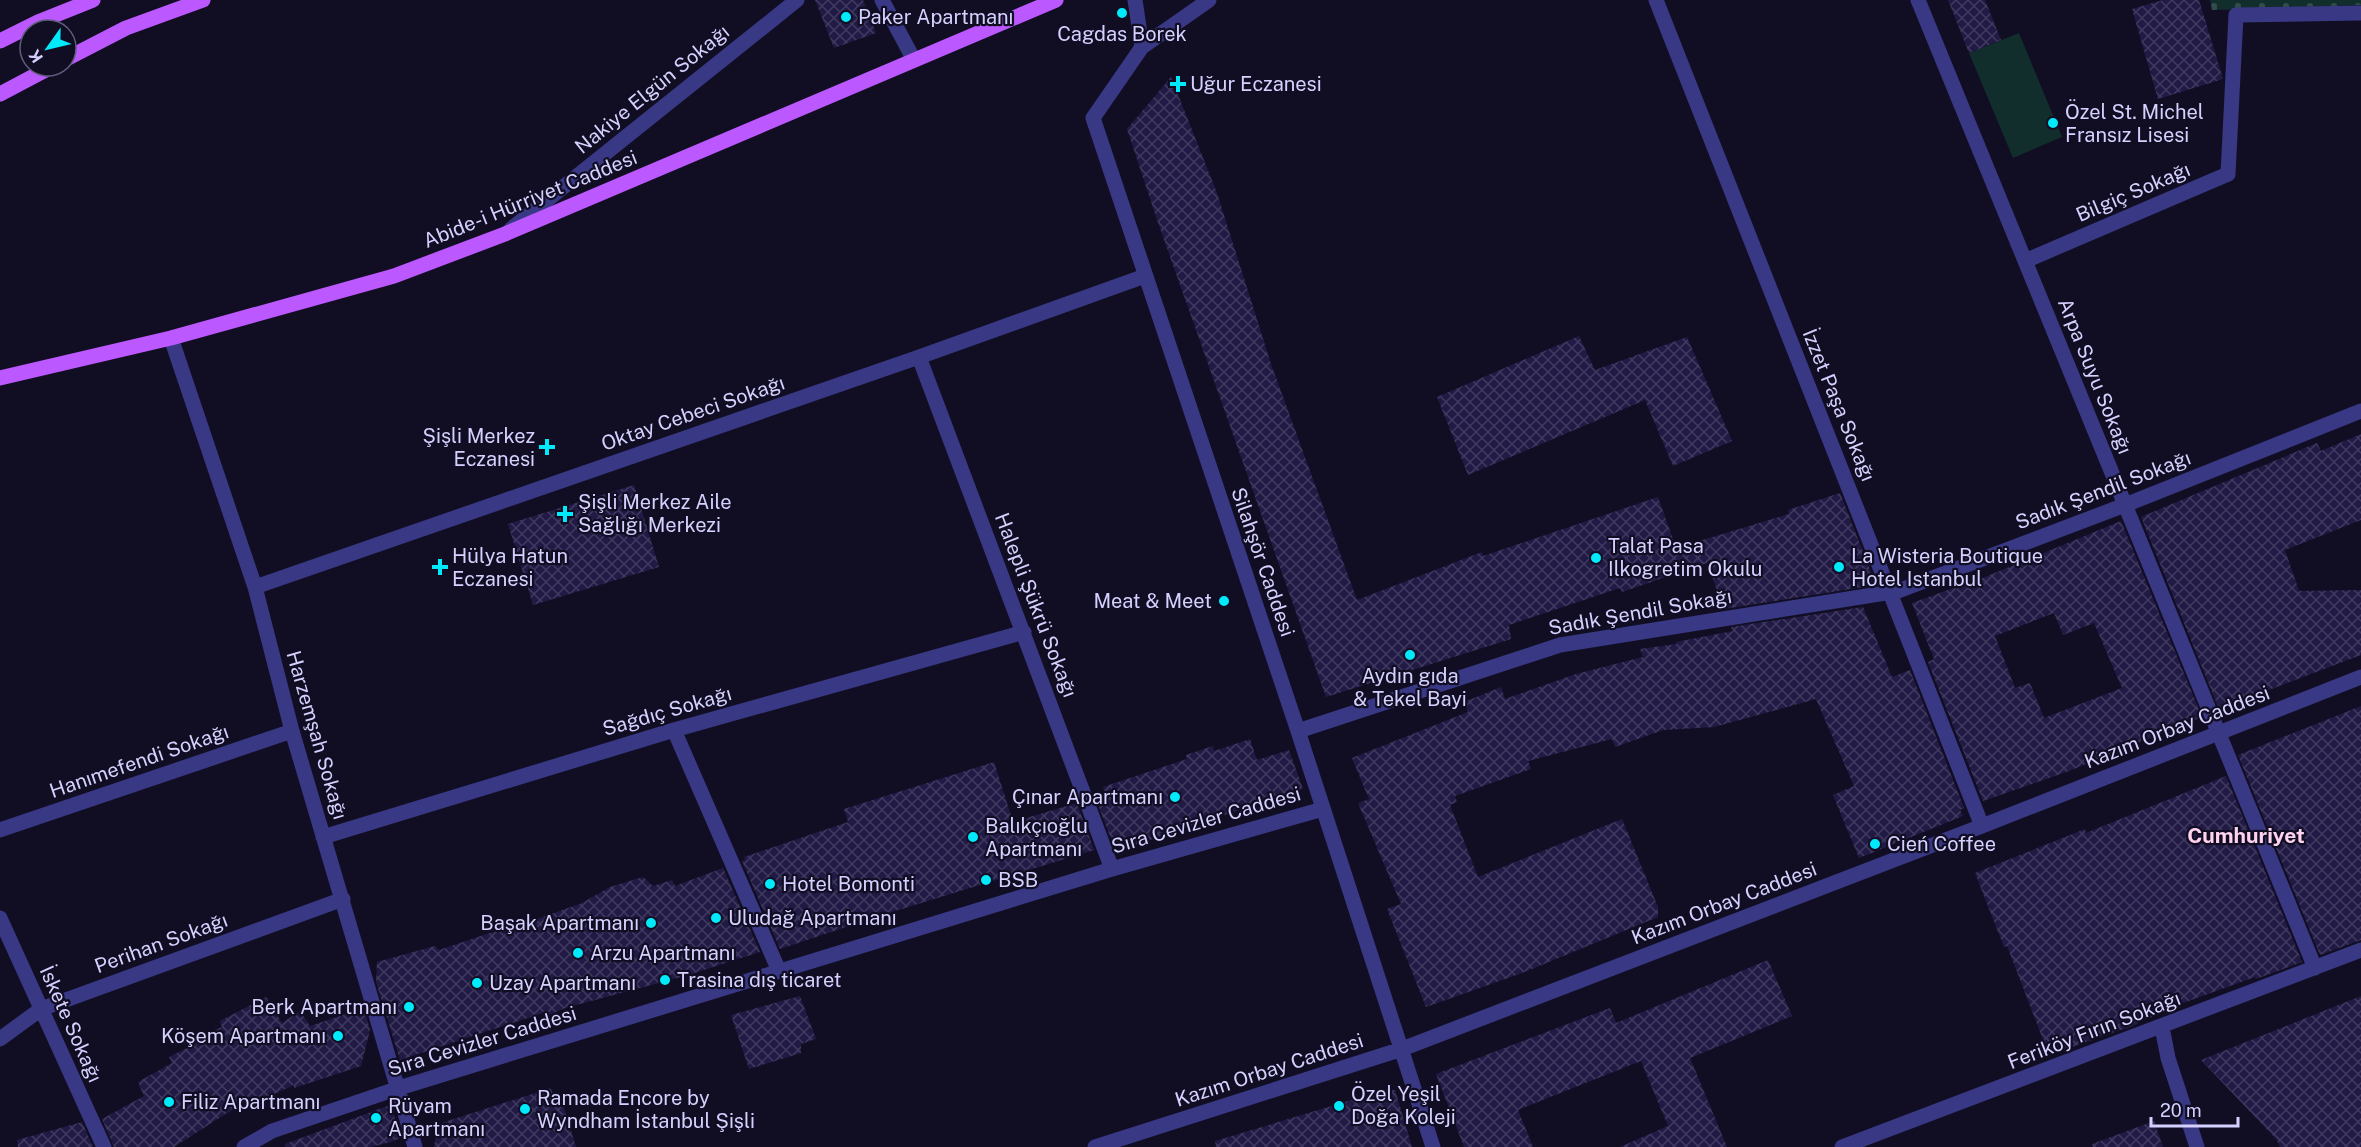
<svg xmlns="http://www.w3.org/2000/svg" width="2361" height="1147" font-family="'Public Sans',sans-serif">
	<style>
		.cemetery { fill: url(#cemetery-stones) }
		.garden { fill: #112e2c }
		.building { fill: url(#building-cross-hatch); fill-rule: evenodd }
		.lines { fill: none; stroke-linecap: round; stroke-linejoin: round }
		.minor { stroke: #393884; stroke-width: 15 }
		.major { stroke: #bc58ff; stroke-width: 15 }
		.poi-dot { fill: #00eafc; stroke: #110e24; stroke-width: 2 }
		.labels { text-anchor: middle; stroke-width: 4.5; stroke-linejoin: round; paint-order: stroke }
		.poi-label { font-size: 20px; fill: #d5d1ff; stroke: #110e24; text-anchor: start }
		.street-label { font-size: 20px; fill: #d5d1ff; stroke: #110e24 }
		.neighbourhood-label { font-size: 21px; font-weight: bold; fill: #ffd3f0; stroke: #110e24 }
	</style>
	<defs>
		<pattern id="cemetery-stones" width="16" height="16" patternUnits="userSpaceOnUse" patternTransform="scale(1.5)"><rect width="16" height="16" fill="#112e2c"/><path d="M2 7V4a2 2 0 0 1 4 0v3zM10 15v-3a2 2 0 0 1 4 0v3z" fill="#334b4c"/></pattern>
		<pattern id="building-cross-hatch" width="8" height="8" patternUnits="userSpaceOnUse" patternTransform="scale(1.5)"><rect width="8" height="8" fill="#211a45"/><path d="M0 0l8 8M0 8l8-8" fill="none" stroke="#403a61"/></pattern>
	</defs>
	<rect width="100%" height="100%" fill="#110e24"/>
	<path class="cemetery" d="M 2210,0 L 2361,0 L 2361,5 L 2212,10 Z"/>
	<path class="garden" d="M 2019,33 L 2062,137 L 2013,158 L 1969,53 Z"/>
	<path class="building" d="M 815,0 L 863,0 L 876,33 L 834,48 Z
		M 1948,0 L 1985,0 L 2001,40 L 1969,53 Z
		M 2163,0 L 2199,0 L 2223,79 L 2158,99 L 2132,9 Z
		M 1171,77 L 1217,193 L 1271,364 L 1357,600 L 1482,552 L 1483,556 L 1658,497 L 1676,548 L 1789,514 L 1788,510 L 1840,493 L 1876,585 L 1724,609 L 1707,563 L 1622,592 L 1620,588 L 1509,625 L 1511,639 L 1326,697 L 1156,217 L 1127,129 Z
		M 1579,336 L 1595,370 L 1687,337 L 1732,441 L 1673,466 L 1645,400 L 1468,475 L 1437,397 Z
		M 2361,434 L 2361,520 L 2285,550 L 2299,591 L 2361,590 L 2361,655 L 2219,709 L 2141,517 L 2317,443 L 2321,451 Z
		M 634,485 L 659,567 L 533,605 L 508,524 Z
		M 2121,521 L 2202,717 L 2069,771 L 1983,801 L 1928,662 L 1934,659 L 1912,603 L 1956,587 L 1956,589 ZM 2054,613 L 2063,635 L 2094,623 L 2122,688 L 2044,718 L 2030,683 L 2015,688 L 1995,636 Z
		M 1863,607 L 1892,677 L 1910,670 L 1964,808 L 1960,810 L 1963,816 L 1859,858 L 1833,795 L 1854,786 L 1816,699 L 1714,727 L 1663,730 L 1615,747 L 1612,739 L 1528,761 L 1531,769 L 1455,796 L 1457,802 L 1450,805 L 1478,877 L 1622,819 L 1658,907 L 1658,917 L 1522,973 L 1426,1007 L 1387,909 L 1401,904 L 1358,803 L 1369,799 L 1352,758 L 1468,712 L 1464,702 L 1501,687 L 1505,699 L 1576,674 L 1643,657 L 1640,649 L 1677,644 L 1676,642 L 1733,631 L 1731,627 Z
		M 2361,706 L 2361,940 L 2320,955 L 2238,755 Z
		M 1250,739 L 1257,760 L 1289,750 L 1303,789 L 1123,849 L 1121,842 L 1113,844 L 1095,797 L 1105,794 L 1103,787 L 1187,759 L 1186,755 L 1213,746 L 1214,751 Z
		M 994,762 L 1013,822 L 1077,803 L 1094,850 L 879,916 L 780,949 L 742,861 L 745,860 L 744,857 L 848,822 L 844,809 Z
		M 2226,776 L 2302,962 L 2256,979 L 2255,977 L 2180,1004 L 2181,1007 L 2137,1022 L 2138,1024 L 2049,1055 L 2007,946 L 2004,947 L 1975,873 L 2085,829 L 2086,833 Z
		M 723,868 L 760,952 L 685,976 L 565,1008 L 547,1016 L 546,1012 L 400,1060 L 376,982 L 377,962 L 435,946 L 439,950 L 526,921 L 526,923 L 582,903 L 610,887 L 643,877 L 653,886 L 672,880 L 675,886 Z
		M 1768,960 L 1792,1016 L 1690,1058 L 1727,1147 L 1620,1147 L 1668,1126 L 1641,1061 L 1518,1110 L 1533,1147 L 1464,1147 L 1436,1074 L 1610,1008 L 1616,1023 Z
		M 800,996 L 816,1039 L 801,1044 L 801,1053 L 749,1069 L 731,1015 Z
		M 2361,996 L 2361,1147 L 2280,1147 L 2277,1140 L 2201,1060 Z
		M 266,997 L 282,1023 L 300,1011 L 310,1026 L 364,1008 L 370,1030 L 361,1066 L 294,1088 L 294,1085 L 254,1103 L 252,1097 L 174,1147 L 114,1147 L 102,1119 L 144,1096 L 138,1082 L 172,1063 L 169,1057 L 195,1044 L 192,1039 L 222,1027 L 220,1021 Z
		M 551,1088 L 553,1094 L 559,1092 L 576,1147 L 434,1147 L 438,1124 Z
		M 1385,1090 L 1395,1090 L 1412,1147 L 1216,1147 L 1215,1141 Z
		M 390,1105 L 402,1137 L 391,1142 L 371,1147 L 285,1147 L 285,1144 Z
		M 2154,1121 L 2163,1147 L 2093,1147 L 2092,1144 Z
		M 82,1122 L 93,1147 L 18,1147 L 17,1140 Z"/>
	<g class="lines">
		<path class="minor" d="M 882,0 L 914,60
			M 1135,0 L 1142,47 L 1093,118 L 1298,731 L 1433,1147
			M 1656,0 L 1982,826
			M 1918,0 L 2315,968
			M 1142,47 L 1209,0
			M 511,229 L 797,0
			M 2025,261 L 2228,174 L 2236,15 L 2361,13
			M 171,338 L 255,587 L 292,731 L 415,1147
			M 919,357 L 1112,869
			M 255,587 L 919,357 L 1145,276
			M 674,730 L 779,971
			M 1298,731 L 1560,645 L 1898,591 L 2125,505 L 2361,411
			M 0,830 L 292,731
			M 323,837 L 674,730 L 1024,632
			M 0,918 L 104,1147
			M 2162,1027 L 2168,1058 L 2197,1147
			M 0,1039 L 41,1009 L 343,899
			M 244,1147 L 272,1131 L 399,1088 L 1112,869 L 1323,809
			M 1095,1147 L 1402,1049 L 1982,826 L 2361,677
			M 1842,1147 L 2361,950"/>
		<path class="major" d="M 0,41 L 38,22 L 93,0
			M 66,59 L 126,28 L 203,0
			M 0,94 L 53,66
			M 0,378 L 171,338 L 394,276 L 505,234 L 1056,0"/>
	</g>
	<g class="poi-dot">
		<circle cx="1122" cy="13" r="6"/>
		<circle cx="846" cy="17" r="6"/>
		<path d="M1175 75h6v6h6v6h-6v6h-6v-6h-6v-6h6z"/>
		<circle cx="2053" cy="123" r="6"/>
		<path d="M544 438h6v6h6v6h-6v6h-6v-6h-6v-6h6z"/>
		<path d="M562 505h6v6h6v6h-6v6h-6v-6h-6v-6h6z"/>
		<circle cx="1596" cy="558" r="6"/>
		<path d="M437 558h6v6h6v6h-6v6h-6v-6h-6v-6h6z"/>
		<circle cx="1839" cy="567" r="6"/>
		<circle cx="1224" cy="601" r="6"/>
		<circle cx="1410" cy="655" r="6"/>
		<circle cx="1175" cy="797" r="6"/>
		<circle cx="973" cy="837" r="6"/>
		<circle cx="1875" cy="844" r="6"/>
		<circle cx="986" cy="880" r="6"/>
		<circle cx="770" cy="884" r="6"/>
		<circle cx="716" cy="918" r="6"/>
		<circle cx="651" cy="923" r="6"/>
		<circle cx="578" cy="953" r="6"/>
		<circle cx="665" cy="980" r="6"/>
		<circle cx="477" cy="983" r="6"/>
		<circle cx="409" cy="1007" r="6"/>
		<circle cx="338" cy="1036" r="6"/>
		<circle cx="169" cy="1102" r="6"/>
		<circle cx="1339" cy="1106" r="6"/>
		<circle cx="525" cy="1109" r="6"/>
		<circle cx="376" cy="1118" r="6"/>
	</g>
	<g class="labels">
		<g class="poi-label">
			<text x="858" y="24">Paker Apartmanı</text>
			<text x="1122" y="41" text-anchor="middle">Cagdas Borek</text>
			<text x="1190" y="91">Uğur Eczanesi</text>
			<text x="2065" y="119">Özel St. Michel<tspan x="2065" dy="23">Fransız Lisesi</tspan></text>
			<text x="535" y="443" text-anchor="end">Şişli Merkez<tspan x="535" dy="23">Eczanesi</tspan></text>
			<text x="578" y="509">Şişli Merkez Aile<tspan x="578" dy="23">Sağlığı Merkezi</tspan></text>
			<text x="1608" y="553">Talat Pasa<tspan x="1608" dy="23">Ilkogretim Okulu</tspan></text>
			<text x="452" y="563">Hülya Hatun<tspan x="452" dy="23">Eczanesi</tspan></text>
			<text x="1851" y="563">La Wisteria Boutique<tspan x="1851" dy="23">Hotel Istanbul</tspan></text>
			<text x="1212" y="608" text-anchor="end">Meat &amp; Meet</text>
			<text x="1410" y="683" text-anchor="middle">Aydın gıda<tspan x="1410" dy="23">&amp; Tekel Bayi</tspan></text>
			<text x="1163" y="804" text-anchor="end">Çınar Apartmanı</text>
			<text x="985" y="833">Balıkçıoğlu<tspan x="985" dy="23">Apartmanı</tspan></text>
			<text x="1887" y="851">Cień Coffee</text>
			<text x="998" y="887">BSB</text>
			<text x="782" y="891">Hotel Bomonti</text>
			<text x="728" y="925">Uludağ Apartmanı</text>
			<text x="639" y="930" text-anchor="end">Başak Apartmanı</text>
			<text x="590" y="960">Arzu Apartmanı</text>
			<text x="677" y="987">Trasina dış ticaret</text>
			<text x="489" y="990">Uzay Apartmanı</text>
			<text x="397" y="1014" text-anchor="end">Berk Apartmanı</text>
			<text x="326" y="1043" text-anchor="end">Köşem Apartmanı</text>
			<text x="1351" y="1101">Özel Yeşil<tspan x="1351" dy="23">Doğa Koleji</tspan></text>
			<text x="537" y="1105">Ramada Encore by<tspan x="537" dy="23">Wyndham İstanbul Şişli</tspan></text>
			<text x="181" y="1109">Filiz Apartmanı</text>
			<text x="388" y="1113">Rüyam<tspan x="388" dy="23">Apartmanı</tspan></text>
		</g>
		<g class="street-label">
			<text transform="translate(652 89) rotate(-39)" y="7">Nakiye Elgün Sokağı</text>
			<text transform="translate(2133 192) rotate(-23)" y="7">Bilgiç Sokağı</text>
			<text transform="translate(530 199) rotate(-22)" y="7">Abide-i Hürriyet Caddesi</text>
			<text transform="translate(2095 376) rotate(68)" y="7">Arpa Suyu Sokağı</text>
			<text transform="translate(1839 405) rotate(68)" y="7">İzzet Paşa Sokağı</text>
			<text transform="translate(693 413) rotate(-19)" y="7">Oktay Cebeci Sokağı</text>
			<text transform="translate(2103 490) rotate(-21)" y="7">Sadık Şendil Sokağı</text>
			<text transform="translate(1263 562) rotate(71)" y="7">Silahşör Caddesi</text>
			<text transform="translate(1036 605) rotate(69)" y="7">Halepli Şükrü Sokağı</text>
			<text transform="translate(1640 612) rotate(-10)" y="7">Sadık Şendil Sokağı</text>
			<text transform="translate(667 711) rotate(-16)" y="7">Sağdıç Sokağı</text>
			<text transform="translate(2177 727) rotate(-21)" y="7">Kazım Orbay Caddesi</text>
			<text transform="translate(317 735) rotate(74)" y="7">Harzemşah Sokağı</text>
			<text transform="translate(139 761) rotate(-19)" y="7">Hanımefendi Sokağı</text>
			<text transform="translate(1206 820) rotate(-16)" y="7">Sıra Cevizler Caddesi</text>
			<text transform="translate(1724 903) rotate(-21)" y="7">Kazım Orbay Caddesi</text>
			<text transform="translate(161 943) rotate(-20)" y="7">Perihan Sokağı</text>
			<text transform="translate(71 1024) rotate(66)" y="7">İskete Sokağı</text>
			<text transform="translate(2094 1030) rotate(-21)" y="7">Feriköy Fırın Sokağı</text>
			<text transform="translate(482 1041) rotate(-17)" y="7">Sıra Cevizler Caddesi</text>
			<text transform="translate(1269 1070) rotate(-18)" y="7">Kazım Orbay Caddesi</text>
		</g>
		<g class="neighbourhood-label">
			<text x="2246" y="843">Cumhuriyet</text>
		</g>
	</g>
	<g transform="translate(48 48) rotate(236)"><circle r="28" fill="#110e24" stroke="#5f5c7c" stroke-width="1.5"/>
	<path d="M0-4.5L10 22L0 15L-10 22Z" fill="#00eafc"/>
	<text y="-9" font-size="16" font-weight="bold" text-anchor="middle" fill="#d5d1ff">K</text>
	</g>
	<path d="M2151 1117v9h87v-9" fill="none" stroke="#d5d1ff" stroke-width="3"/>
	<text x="2160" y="1117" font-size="18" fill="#d5d1ff" stroke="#110e24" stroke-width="4.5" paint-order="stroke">20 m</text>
</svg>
